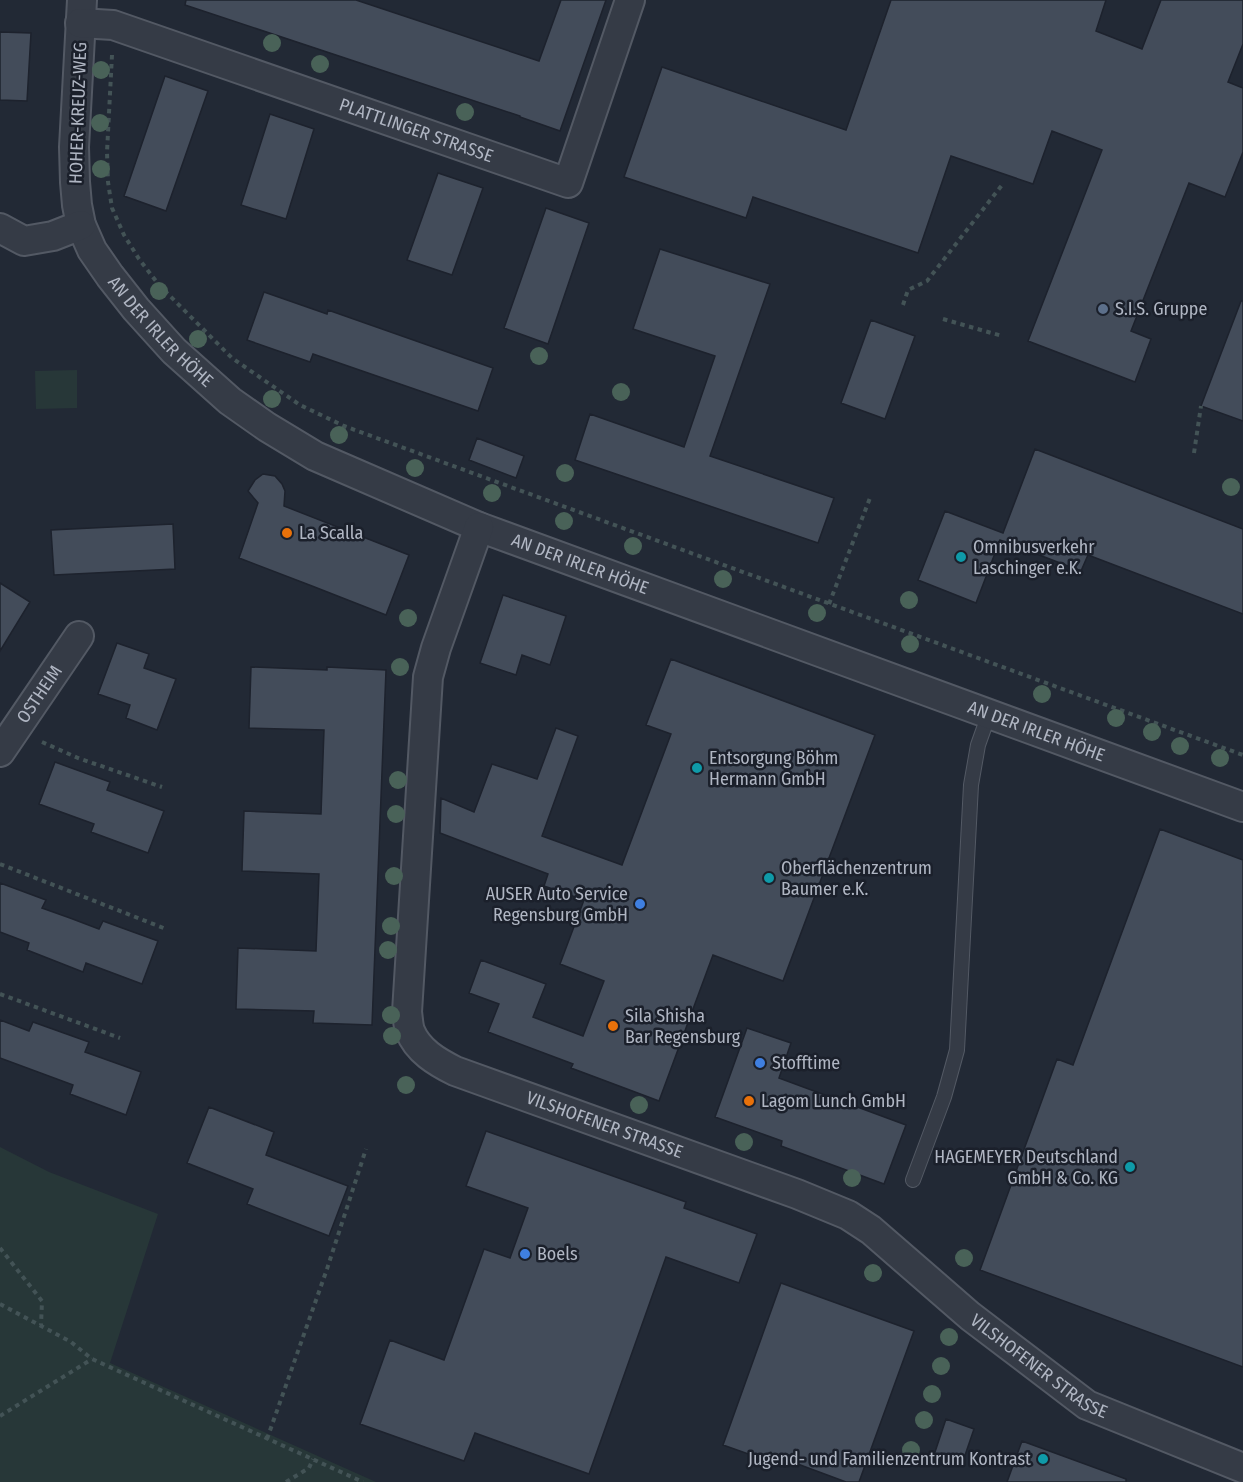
<svg xmlns="http://www.w3.org/2000/svg" width="1243" height="1482" font-family="'Fira Sans Condensed',sans-serif">
	<style>
		.green { fill: #273738 }
		.building { fill: #434c5a; stroke: #1d222d; stroke-width: 1.5 }
		.lines { fill: none; stroke-linecap: round; stroke-linejoin: round }
		.lane-casing { stroke: #535964; stroke-width: 16 }
		.street-casing { stroke: #535964; stroke-width: 32 }
		.path { stroke: #435356; stroke-width: 4; stroke-dasharray: 4.5 4.5; stroke-linecap: butt }
		.lane { stroke: #353b46; stroke-width: 14 }
		.street { stroke: #353b46; stroke-width: 28 }
		.tree { fill: #496258 }
		.service-dot { fill: #5c6f8a; stroke: #1b202b; stroke-width: 2 }
		.food-dot { fill: #e8710a; stroke: #1b202b; stroke-width: 2 }
		.culture-dot { fill: #0f9aa8; stroke: #1b202b; stroke-width: 2 }
		.shop-dot { fill: #3f7fe0; stroke: #1b202b; stroke-width: 2 }
		.labels { text-anchor: middle; stroke-width: 5; stroke-linejoin: round; paint-order: stroke }
		.street-label { font-size: 18px; fill: #b0b6c3; stroke: #1b202b }
		.poi-label { font-size: 18px; fill: #b0b6c3; stroke: #1b202b; text-anchor: start }
	</style>
	<rect width="100%" height="100%" fill="#222935"/>
	<path class="green" d="M 77,370 L 77,408 L 36,409 L 35,371 Z
		M 0,1147 L 49,1172 L 158,1214 L 110,1363 L 376,1482 L 0,1482 Z"/>
	<path class="building" d="M 186,0 L 356,0 L 539,61 L 561,0 L 606,0 L 560,131 L 520,117 L 520,116 L 185,5 Z
		M 891,0 L 1106,0 L 1096,31 L 1142,49 L 1161,0 L 1243,0 L 1243,44 L 1228,82 L 1243,88 L 1243,152 L 1225,197 L 1189,183 L 1131,331 L 1151,339 L 1135,382 L 1028,341 L 1102,150 L 1052,131 L 1033,184 L 951,156 L 918,253 L 753,197 L 746,218 L 624,177 L 662,67 L 846,130 Z
		M 0,32 L 31,33 L 27,101 L 0,100 Z
		M 165,76 L 208,91 L 166,211 L 124,196 Z
		M 270,114 L 314,129 L 286,219 L 241,205 Z
		M 438,173 L 483,188 L 452,275 L 407,260 Z
		M 546,208 L 589,223 L 548,344 L 504,328 Z
		M 660,249 L 770,284 L 710,456 L 834,498 L 818,543 L 575,460 L 590,414 L 684,447 L 715,356 L 633,329 Z
		M 264,292 L 327,314 L 328,310 L 493,368 L 478,411 L 313,354 L 310,362 L 247,340 Z
		M 1241,301 L 1243,301 L 1243,421 L 1201,406 Z
		M 871,320 L 915,336 L 885,419 L 841,403 Z
		M 477,438 L 524,456 L 516,478 L 469,460 Z
		M 1035,449 L 1243,529 L 1243,614 L 1088,555 L 1081,571 L 1000,540 L 976,603 L 918,580 L 945,511 L 1003,533 Z
		M 263,474 L 275,476 L 282,484 L 285,491 L 284,506 L 409,555 L 386,615 L 312,586 L 239,558 L 258,503 L 248,491 L 255,480 Z
		M 173,524 L 175,569 L 54,575 L 51,530 Z
		M 0,583 L 30,602 L 0,651 Z
		M 503,595 L 566,616 L 550,665 L 522,655 L 516,675 L 480,663 Z
		M 117,643 L 149,654 L 144,668 L 176,679 L 157,730 L 126,718 L 130,705 L 98,694 Z
		M 671,659 L 875,735 L 783,981 L 713,955 L 659,1101 L 571,1068 L 573,1064 L 488,1032 L 499,1004 L 469,993 L 481,960 L 546,984 L 533,1017 L 583,1036 L 604,981 L 560,964 L 584,900 L 544,886 L 548,874 L 440,833 L 441,798 L 474,812 L 492,764 L 537,779 L 556,728 L 578,736 L 542,836 L 622,865 L 671,734 L 646,725 Z
		M 251,667 L 327,670 L 327,667 L 386,670 L 372,1025 L 313,1023 L 314,1011 L 236,1009 L 238,948 L 316,951 L 319,874 L 242,871 L 244,811 L 321,814 L 324,730 L 249,728 Z
		M 55,762 L 110,782 L 107,790 L 164,811 L 148,853 L 91,832 L 94,824 L 39,804 Z
		M 1160,829 L 1243,860 L 1243,1367 L 980,1270 L 1057,1059 L 1073,1065 Z
		M 0,883 L 46,900 L 42,908 L 70,918 L 99,929 L 103,921 L 158,941 L 142,984 L 86,963 L 83,972 L 27,950 L 29,943 L 0,932 Z
		M 0,1020 L 29,1031 L 33,1022 L 89,1042 L 85,1052 L 141,1072 L 126,1115 L 70,1094 L 73,1085 L 0,1058 Z
		M 747,1028 L 791,1043 L 779,1078 L 906,1125 L 884,1184 L 781,1146 L 782,1141 L 715,1117 Z
		M 209,1107 L 274,1132 L 266,1155 L 348,1186 L 329,1236 L 247,1204 L 253,1189 L 187,1163 Z
		M 486,1131 L 686,1202 L 684,1208 L 757,1234 L 739,1283 L 666,1257 L 589,1474 L 475,1433 L 464,1461 L 360,1424 L 390,1340 L 444,1360 L 484,1249 L 510,1258 L 528,1208 L 466,1186 Z
		M 781,1283 L 914,1331 L 859,1482 L 846,1482 L 787,1460 L 785,1467 L 723,1445 Z
		M 946,1419 L 974,1429 L 962,1464 L 934,1455 Z
		M 1022,1441 L 1126,1479 L 1126,1482 L 1007,1482 Z"/>
	<g class="lines">
		<defs>
			<path id="lane" d="M 913,1180 L 944,1097 L 957,1050 L 971,785 L 978,745 L 989,714"/>
			<g id="street">
				<path id="s1" d="M 82,0 L 74,147 L 75,182 L 77,205 L 81,225 L 92,250 L 110,276 L 136,309 L 174,351 L 230,401 L 267,427 L 315,456 L 479,527 L 1243,807"/>
				<path id="s2" d="M 80,23 L 113,25 L 568,183 L 630,0"/>
				<path d="M 0,228 L 24,241 L 53,236 L 81,225"/>
				<path id="s3" d="M 479,527 L 436,648 L 428,677 L 407,1012 C 408,1018 408,1025 410,1031 C 418,1051 437,1062 455,1071 L 797,1194 L 848,1215 L 871,1230 L 970,1316 L 1087,1405 L 1243,1468"/>
				<path id="s4" d="M 0,752 L 79,636"/>
			</g>
		</defs>
		<use href="#lane" class="lane-casing"/>
		<use href="#street" class="street-casing"/>
		<path class="path" d="M 112,55 L 107,152 L 108,182 L 112,208 L 124,235 L 139,259 L 159,285 L 232,358 L 300,405 L 344,426 L 1243,755
			M 903,305 L 908,290 L 927,281 L 1002,185
			M 943,319 L 1002,336
			M 1194,453 L 1201,406
			M 829,604 L 870,498
			M 42,742 L 78,758 L 162,787
			M 0,864 L 166,929
			M 0,994 L 120,1038
			M 0,1248 L 42,1301 L 41,1325
			M 0,1304 L 71,1342 L 92,1359 L 363,1482
			M 0,1416 L 92,1359
			M 267,1439 L 327,1269 L 366,1149
			M 286,1482 L 309,1468 L 313,1459"/>
		<use href="#lane" class="lane"/>
		<use href="#street" class="street"/>
	</g>
	<g class="tree">
		<circle cx="272" cy="43" r="9"/>
		<circle cx="320" cy="64" r="9"/>
		<circle cx="101" cy="70" r="9"/>
		<circle cx="465" cy="112" r="9"/>
		<circle cx="100" cy="123" r="9"/>
		<circle cx="101" cy="169" r="9"/>
		<circle cx="159" cy="291" r="9"/>
		<circle cx="198" cy="339" r="9"/>
		<circle cx="539" cy="356" r="9"/>
		<circle cx="621" cy="392" r="9"/>
		<circle cx="272" cy="399" r="9"/>
		<circle cx="339" cy="435" r="9"/>
		<circle cx="415" cy="468" r="9"/>
		<circle cx="565" cy="473" r="9"/>
		<circle cx="1231" cy="487" r="9"/>
		<circle cx="492" cy="493" r="9"/>
		<circle cx="564" cy="521" r="9"/>
		<circle cx="633" cy="546" r="9"/>
		<circle cx="723" cy="579" r="9"/>
		<circle cx="909" cy="600" r="9"/>
		<circle cx="817" cy="613" r="9"/>
		<circle cx="408" cy="618" r="9"/>
		<circle cx="910" cy="644" r="9"/>
		<circle cx="400" cy="667" r="9"/>
		<circle cx="1042" cy="694" r="9"/>
		<circle cx="1116" cy="718" r="9"/>
		<circle cx="1152" cy="732" r="9"/>
		<circle cx="1180" cy="746" r="9"/>
		<circle cx="1220" cy="758" r="9"/>
		<circle cx="398" cy="780" r="9"/>
		<circle cx="396" cy="814" r="9"/>
		<circle cx="394" cy="876" r="9"/>
		<circle cx="391" cy="926" r="9"/>
		<circle cx="388" cy="950" r="9"/>
		<circle cx="391" cy="1015" r="9"/>
		<circle cx="392" cy="1036" r="9"/>
		<circle cx="406" cy="1085" r="9"/>
		<circle cx="639" cy="1105" r="9"/>
		<circle cx="744" cy="1142" r="9"/>
		<circle cx="852" cy="1178" r="9"/>
		<circle cx="964" cy="1258" r="9"/>
		<circle cx="873" cy="1273" r="9"/>
		<circle cx="949" cy="1337" r="9"/>
		<circle cx="941" cy="1366" r="9"/>
		<circle cx="932" cy="1394" r="9"/>
		<circle cx="924" cy="1420" r="9"/>
		<circle cx="911" cy="1450" r="9"/>
	</g>
	<circle class="service-dot" cx="1103" cy="309" r="6"/>
	<g class="food-dot">
		<circle cx="287" cy="533" r="6"/>
		<circle cx="613" cy="1026" r="6"/>
		<circle cx="749" cy="1101" r="6"/>
	</g>
	<g class="culture-dot">
		<circle cx="961" cy="557" r="6"/>
		<circle cx="697" cy="768" r="6"/>
		<circle cx="769" cy="878" r="6"/>
		<circle cx="1130" cy="1167" r="6"/>
		<circle cx="1043" cy="1459" r="6"/>
	</g>
	<g class="shop-dot">
		<circle cx="640" cy="904" r="6"/>
		<circle cx="760" cy="1063" r="6"/>
		<circle cx="525" cy="1254" r="6"/>
	</g>
	<g class="labels">
		<g class="street-label">
			<text transform="translate(78 113) rotate(-88)" y="6">HOHER-KREUZ-WEG</text>
			<text dy="6" stroke="none"><textPath href="#s2" startOffset="354">PLATTLINGER STRASSE</textPath></text>
			<text dy="6" stroke="none"><textPath href="#s1" startOffset="360">AN DER IRLER HÖHE</textPath></text>
			<text dy="6" stroke="none"><textPath href="#s1" startOffset="846">AN DER IRLER HÖHE</textPath></text>
			<text dy="6" stroke="none"><textPath href="#s4" startOffset="70">OSTHEIM</textPath></text>
			<text dy="6" stroke="none"><textPath href="#s1" startOffset="1332">AN DER IRLER HÖHE</textPath></text>
			<text dy="6" stroke="none"><textPath href="#s3" startOffset="734">VILSHOFENER STRASSE</textPath></text>
			<text dy="6" stroke="none"><textPath href="#s3" startOffset="1238">VILSHOFENER STRASSE</textPath></text>
		</g>
		<g class="poi-label">
			<text x="1115" y="315">S.I.S. Gruppe</text>
			<text x="299" y="539">La Scalla</text>
			<text x="973" y="553">Omnibusverkehr<tspan x="973" dy="21">Laschinger e.K.</tspan></text>
			<text x="709" y="764">Entsorgung Böhm<tspan x="709" dy="21">Hermann GmbH</tspan></text>
			<text x="781" y="874">Oberflächenzentrum<tspan x="781" dy="21">Baumer e.K.</tspan></text>
			<text x="628" y="900" text-anchor="end">AUSER Auto Service<tspan x="628" dy="21">Regensburg GmbH</tspan></text>
			<text x="625" y="1022">Sila Shisha<tspan x="625" dy="21">Bar Regensburg</tspan></text>
			<text x="772" y="1069">Stofftime</text>
			<text x="761" y="1107">Lagom Lunch GmbH</text>
			<text x="1118" y="1163" text-anchor="end">HAGEMEYER Deutschland<tspan x="1118" dy="21">GmbH &amp; Co. KG</tspan></text>
			<text x="537" y="1260">Boels</text>
			<text x="1031" y="1465" text-anchor="end">Jugend- und Familienzentrum Kontrast</text>
		</g>
	</g>
</svg>
